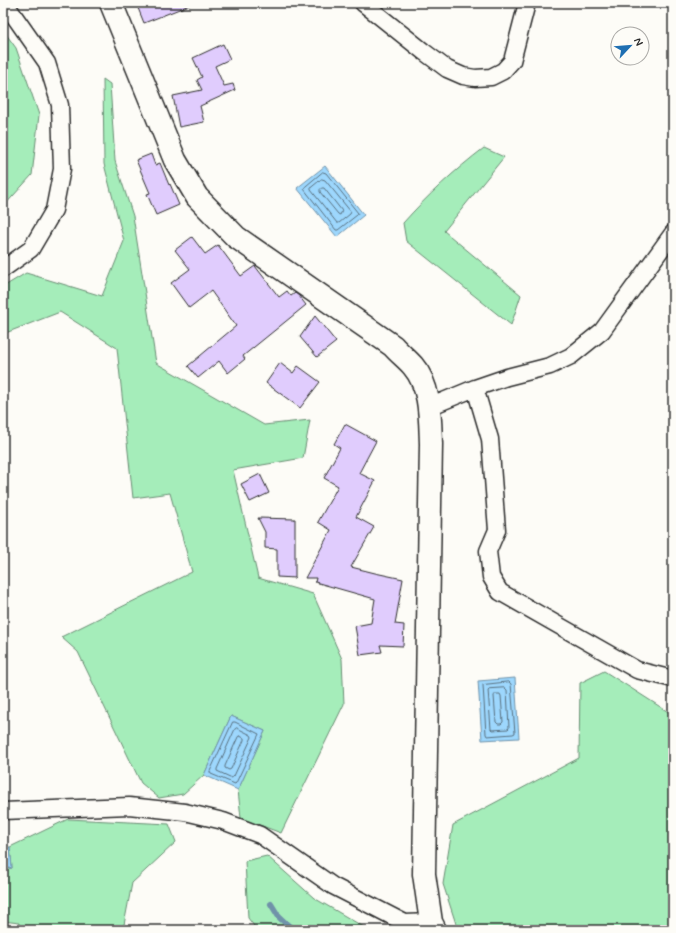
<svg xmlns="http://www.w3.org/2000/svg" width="676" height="933" font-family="Mynerve,sans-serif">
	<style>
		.green { fill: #a5edba; stroke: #688c72 }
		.water { fill: #9dd7fd; stroke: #6f92a9 }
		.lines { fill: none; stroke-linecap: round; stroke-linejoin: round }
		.shore { stroke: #59707f; stroke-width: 1 }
		.stream { stroke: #6f92a9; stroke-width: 6 }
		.building { fill: #e0ccfd; stroke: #2b2b2b }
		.street-casing { stroke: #2b2b2b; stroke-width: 19 }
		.secondary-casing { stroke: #2b2b2b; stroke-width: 25 }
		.street { stroke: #fdfcf7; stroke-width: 16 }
		.secondary { stroke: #fdfcf7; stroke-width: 22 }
	</style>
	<rect width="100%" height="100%" fill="#fdfcf7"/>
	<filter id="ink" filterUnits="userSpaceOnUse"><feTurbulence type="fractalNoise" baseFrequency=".025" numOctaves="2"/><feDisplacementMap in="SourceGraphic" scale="8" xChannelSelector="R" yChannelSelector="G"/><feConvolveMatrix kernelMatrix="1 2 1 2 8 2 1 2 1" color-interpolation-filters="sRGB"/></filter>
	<g filter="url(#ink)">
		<path class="green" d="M 3,30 L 16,48 L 39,115 L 32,175 L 3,207 Z
			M 103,79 L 110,84 L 115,161 L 133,216 L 156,363 L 264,425 L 310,420 L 303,458 L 233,470 L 258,578 L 313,594 L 342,659 L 344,704 L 281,833 L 241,818 L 238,790 L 265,731 L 231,716 L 204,775 L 183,794 L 159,798 L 141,783 L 78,652 L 61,637 L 192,572 L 170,493 L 133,498 L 117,348 L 60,312 L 3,334 L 3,287 L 26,273 L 102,296 L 124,241 L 104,164 Z
			M 484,148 L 504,157 L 444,231 L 521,295 L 511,325 L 406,241 L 403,223 C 427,196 455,170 484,148 Z
			M 604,671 L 673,715 L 673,930 L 458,930 L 443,884 L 453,825 L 579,758 L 580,683 Z
			M 68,819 L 169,824 L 176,842 L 132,883 L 123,930 L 18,930 L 19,923 L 3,921 L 3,869 L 12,868 L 10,847 Z
			M 267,856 L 314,898 L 369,930 L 257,930 L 248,918 L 245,861 Z"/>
		<path class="water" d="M 325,166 L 364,215 L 337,237 L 297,188 Z
			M 515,678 L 519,738 L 482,740 L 478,681 Z
			M 231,716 L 265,731 L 238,790 L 204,775 Z
			M 3,847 L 10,847 L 12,868 L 3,869 Z"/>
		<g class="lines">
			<path class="shore" d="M 323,172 L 326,173 L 358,213 L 357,215 L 338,230 L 336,230 L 304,189 L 305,187 Z
				M 322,179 L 325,180 L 351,212 L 350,214 L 339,223 L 337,223 L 311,190 L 311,188 Z
				M 322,188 L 324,188 L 342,211 L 340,215 L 338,214 L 320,192 L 320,190 Z
				M 509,682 L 511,684 L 515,733 L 513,734 L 487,736 L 486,734 L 483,685 Z
				M 505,688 L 507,690 L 509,728 L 508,729 L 492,730 L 491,729 L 488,690 L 489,689 Z
				M 496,694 L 500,694 L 501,696 L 503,722 L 501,724 L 498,724 L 496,722 L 494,696 Z
				M 233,722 L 235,722 L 259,734 L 236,783 L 235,784 L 211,774 L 210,772 Z
				M 237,728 L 251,735 L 252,737 L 234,776 L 232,778 L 217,771 L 217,769 L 235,729 Z
				M 240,736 L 244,738 L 244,740 L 231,769 L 229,770 L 225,768 L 225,766 L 238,737 Z"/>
			<path class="stream" d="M 271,904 L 279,917 L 293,930"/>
		</g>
		<path class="building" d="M 136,3 L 192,3 L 192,4 L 144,23 Z
			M 223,44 L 230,59 L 215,66 L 224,86 L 233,84 L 235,90 L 200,106 L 204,122 L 179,127 L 173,96 L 202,90 L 197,80 L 202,77 L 193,58 Z
			M 151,154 L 155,165 L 160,163 L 169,185 L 170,184 L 179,205 L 156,215 L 147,194 L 150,193 L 136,160 Z
			M 192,237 L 205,254 L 218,245 L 241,276 L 255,266 L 279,297 L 287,291 L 291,296 L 295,293 L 299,296 L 306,305 L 243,356 L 245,359 L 228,373 L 219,361 L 198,378 L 188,366 L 236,326 L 211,291 L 189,308 L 171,283 L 190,269 L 175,250 Z
			M 315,316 L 336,342 L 317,357 L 300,337 Z
			M 280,363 L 293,373 L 298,366 L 320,382 L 300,408 L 266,383 Z
			M 345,424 L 376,441 L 359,473 L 375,481 L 356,517 L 374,527 L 351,567 L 375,573 L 403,579 L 395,624 L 404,625 L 403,646 L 380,645 L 382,652 L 360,655 L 355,626 L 371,623 L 375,599 L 315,582 L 316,578 L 305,578 L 331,530 L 318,522 L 338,486 L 324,478 L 340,448 L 334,444 Z
			M 260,474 L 269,493 L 250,502 L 241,484 Z
			M 258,518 L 295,519 L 295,578 L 277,577 L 277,549 L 265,548 L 265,532 Z"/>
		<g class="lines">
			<defs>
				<path id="street" d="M 363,3 L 423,51 L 447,69 L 463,76 L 475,78 L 491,77 L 503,71 L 512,61 L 527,3
					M 3,269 L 31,249 L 54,210 L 62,169 L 60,105 L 47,63 L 5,3
					M 475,388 L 490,439 L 497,530 L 488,551 L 491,577 L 500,592 L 637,670 L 673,679
					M 429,407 L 475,388 L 507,377 L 550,366 L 571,356 L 602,331 L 673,233
					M 3,811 L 129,806 L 185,812 L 223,821 L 260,835 L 333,886 L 405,923 L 431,922"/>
				<path id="secondary" d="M 111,3 L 175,160 L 197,197 L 236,237 L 393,346 C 399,353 407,359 413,366 C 431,387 430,418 431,444 L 424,874 L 431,922 L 435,930"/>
			</defs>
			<use href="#street" class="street-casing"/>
			<use href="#secondary" class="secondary-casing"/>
			<use href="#street" class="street"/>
			<use href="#secondary" class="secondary"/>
		</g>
	</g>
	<rect width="676" height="933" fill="none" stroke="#fdfcf7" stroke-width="16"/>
	<rect x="8" y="8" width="660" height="917" fill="none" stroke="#2b2b2b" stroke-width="1.5" filter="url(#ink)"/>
	<g transform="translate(630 46) rotate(64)"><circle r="19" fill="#fdfcf7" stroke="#a9a8a5"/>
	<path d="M0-3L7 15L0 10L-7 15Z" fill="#1f6fb2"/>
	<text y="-6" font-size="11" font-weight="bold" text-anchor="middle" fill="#2b2b2b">N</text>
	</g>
</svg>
